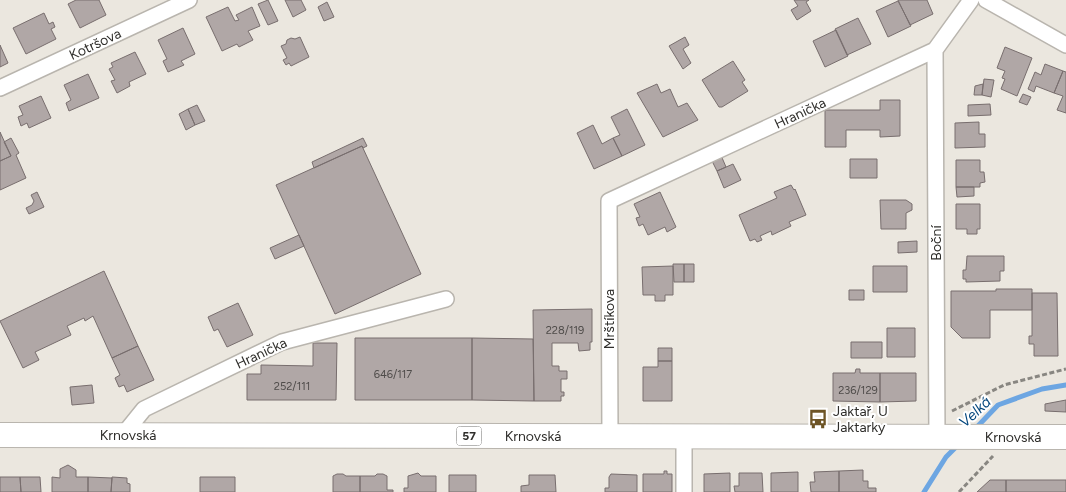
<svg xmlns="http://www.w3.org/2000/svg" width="1066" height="492" font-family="Figtree,sans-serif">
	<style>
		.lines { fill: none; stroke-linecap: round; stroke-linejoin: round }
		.stream { stroke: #6da6e2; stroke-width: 5 }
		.building { fill: #b0a7a6; stroke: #786e6e }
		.minor-casing { stroke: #b9b5ae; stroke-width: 18 }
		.primary-casing { stroke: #b9b5ae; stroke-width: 26 }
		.path { stroke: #888681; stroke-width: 3; stroke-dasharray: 5 2.5; stroke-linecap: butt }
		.minor { stroke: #fff; stroke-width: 15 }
		.primary { stroke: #fff; stroke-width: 24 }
		.labels { text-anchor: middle; stroke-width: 4; stroke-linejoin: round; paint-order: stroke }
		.number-label { font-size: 11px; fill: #4f4c4a }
		.shield { fill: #fff; stroke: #6d6d6b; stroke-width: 1 }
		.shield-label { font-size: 12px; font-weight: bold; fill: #2f2e2b }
		.street-label { font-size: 14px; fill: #2f2e2b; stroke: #fff }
		.poi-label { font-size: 14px; fill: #2f2e2b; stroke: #fff; text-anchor: start }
		.water-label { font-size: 15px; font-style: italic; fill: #05477d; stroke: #fff }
	</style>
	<rect width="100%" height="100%" fill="#ebe7df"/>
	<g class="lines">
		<path class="stream" d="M 975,429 L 998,405 L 1042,389 L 1066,385
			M 924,492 L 946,457 L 958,445"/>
	</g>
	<path class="building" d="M 76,0 L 99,0 L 106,15 L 80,28 L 68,4 Z
		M 268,0 L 278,21 L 268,25 L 258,4 Z
		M 285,0 L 301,0 L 306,10 L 293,17 Z
		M 794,0 L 809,0 L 806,2 L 811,11 L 797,20 L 791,10 L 798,6 Z
		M 898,0 L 927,0 L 933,14 L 910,25 Z
		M 898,1 L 911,26 L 888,37 L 876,11 Z
		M 327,2 L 334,17 L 324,21 L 318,7 Z
		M 228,7 L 235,21 L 239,20 L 236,15 L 252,7 L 260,26 L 248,31 L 253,40 L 239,47 L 237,44 L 222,51 L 206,17 Z
		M 44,13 L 49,24 L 53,22 L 55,27 L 51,29 L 56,39 L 26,54 L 13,28 Z
		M 858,18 L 871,44 L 847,55 L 835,29 Z
		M 183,28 L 195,54 L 181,61 L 184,65 L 168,72 L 163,61 L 167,59 L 158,40 Z
		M 836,30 L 848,56 L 825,67 L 813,41 Z
		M 300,37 L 309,57 L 291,66 L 289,63 L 286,65 L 283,60 L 287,58 L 281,46 L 286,44 L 287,40 L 291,38 L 295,39 Z
		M 685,37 L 689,45 L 683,49 L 691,63 L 683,69 L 669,46 Z
		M 0,45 L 8,63 L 0,67 Z
		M 1005,47 L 1032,58 L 1017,96 L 1001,89 L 1005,79 L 1002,78 L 1005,71 L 997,68 Z
		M 135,52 L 146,74 L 129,82 L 130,86 L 117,93 L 111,81 L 115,80 L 109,69 L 113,67 L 111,63 Z
		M 733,61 L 745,80 L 742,82 L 748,91 L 722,107 L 719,107 L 702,80 Z
		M 1045,64 L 1063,71 L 1054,93 L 1036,86 L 1034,92 L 1028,89 L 1035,72 L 1041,75 Z
		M 1063,71 L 1066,72 L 1066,113 L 1057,110 L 1063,96 L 1054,93 Z
		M 88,74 L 99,98 L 69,111 L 66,103 L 71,100 L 64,85 Z
		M 984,79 L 994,80 L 991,97 L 982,95 Z
		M 657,84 L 661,93 L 670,89 L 678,107 L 687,103 L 698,120 L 663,137 L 637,93 Z
		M 983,84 L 982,95 L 974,95 L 975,86 Z
		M 1023,94 L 1031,97 L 1027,105 L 1019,102 Z
		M 41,96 L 51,118 L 29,128 L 27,123 L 21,126 L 18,117 L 23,115 L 19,106 Z
		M 880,100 L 900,100 L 900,136 L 880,137 L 880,130 L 846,130 L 846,147 L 825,147 L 825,110 L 880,110 Z
		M 990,104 L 991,115 L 968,116 L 968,105 Z
		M 197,105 L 205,121 L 195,125 L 188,109 Z
		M 188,109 L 195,125 L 186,130 L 179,114 Z
		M 627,109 L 645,145 L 622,156 L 613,138 L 620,135 L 611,117 Z
		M 979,122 L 979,134 L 985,134 L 985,147 L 955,148 L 955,123 Z
		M 593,125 L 602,144 L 613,138 L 622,156 L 594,169 L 577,133 Z
		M 0,132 L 11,156 L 0,161 Z
		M 11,138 L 19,153 L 16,155 L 26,178 L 0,190 L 0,161 L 11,156 L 4,142 Z
		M 363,138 L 367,146 L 363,148 L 362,146 L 314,168 L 312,162 Z
		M 362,146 L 421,274 L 335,314 L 276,185 Z
		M 720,153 L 726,167 L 717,171 L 710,157 Z
		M 850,159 L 877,159 L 877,178 L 850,178 Z
		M 956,160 L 980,160 L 980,172 L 984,172 L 985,182 L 980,183 L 980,187 L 956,187 Z
		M 733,164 L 741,180 L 724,188 L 717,171 Z
		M 791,185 L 794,190 L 795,189 L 806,215 L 789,222 L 791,226 L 772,235 L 771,231 L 760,236 L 762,240 L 757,242 L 755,239 L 750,241 L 739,215 L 777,198 L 774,192 Z
		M 956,187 L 974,187 L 974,196 L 957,197 Z
		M 37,192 L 44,207 L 29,214 L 26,208 L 32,205 L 34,201 L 31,195 Z
		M 660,192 L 676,227 L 667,232 L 665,227 L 648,235 L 643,224 L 639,226 L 636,218 L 640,217 L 634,204 Z
		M 880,200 L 906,200 L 912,204 L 912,210 L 906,213 L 906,229 L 881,229 Z
		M 956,204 L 980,204 L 980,229 L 977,229 L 977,234 L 967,234 L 967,229 L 956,229 Z
		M 299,235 L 304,246 L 275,259 L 270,248 Z
		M 917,241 L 917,252 L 898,253 L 898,242 Z
		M 967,256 L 1004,256 L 1004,271 L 1000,271 L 1000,281 L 966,282 L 966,279 L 963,279 L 963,270 L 966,270 Z
		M 673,264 L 684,264 L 684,282 L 674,282 Z
		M 684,264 L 694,264 L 694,282 L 684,282 Z
		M 673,266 L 673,295 L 665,295 L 665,301 L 655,301 L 655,295 L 643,295 L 642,267 Z
		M 873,266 L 907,266 L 907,292 L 873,292 Z
		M 104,271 L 138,346 L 112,358 L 93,316 L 85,321 L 84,318 L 67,326 L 71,335 L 35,352 L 39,360 L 23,368 L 0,321 Z
		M 996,289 L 1032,289 L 1032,310 L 990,310 L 990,338 L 962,338 L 951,327 L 951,291 L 996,291 Z
		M 849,290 L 864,290 L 864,300 L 849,300 Z
		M 1032,293 L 1057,293 L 1058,356 L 1034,356 L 1034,344 L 1029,344 L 1029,336 L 1032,336 Z
		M 238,303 L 253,335 L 227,347 L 218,329 L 214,331 L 208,317 Z
		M 592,309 L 592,342 L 590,342 L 590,350 L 579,351 L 578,343 L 552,343 L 552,366 L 559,366 L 559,371 L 567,371 L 567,379 L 561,379 L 561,392 L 564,392 L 564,396 L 561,396 L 561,401 L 534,401 L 533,310 Z
		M 887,328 L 915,328 L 915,357 L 887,357 Z
		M 355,338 L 472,338 L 472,400 L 355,400 Z
		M 472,338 L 533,339 L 534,401 L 472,400 Z
		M 851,342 L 882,342 L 882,358 L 851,358 Z
		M 313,343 L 337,343 L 336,400 L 247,400 L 247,374 L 261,374 L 261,365 L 313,366 Z
		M 138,346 L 154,380 L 127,392 L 124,385 L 119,387 L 115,378 L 120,375 L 112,358 Z
		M 658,348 L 672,348 L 672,361 L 658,361 Z
		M 658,361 L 672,361 L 672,401 L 643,401 L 643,367 L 658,367 Z
		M 856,369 L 860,369 L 860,373 L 880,373 L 880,402 L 833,401 L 833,373 L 855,373 Z
		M 880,373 L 916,373 L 916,401 L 880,402 Z
		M 92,385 L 94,403 L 72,405 L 70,387 Z
		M 1066,400 L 1066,412 L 1045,411 L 1045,404 Z
		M 68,465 L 76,470 L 76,477 L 88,477 L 88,492 L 52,492 L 52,477 L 60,478 L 60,469 Z
		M 863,470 L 863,481 L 868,481 L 868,488 L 876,488 L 876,492 L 839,492 L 839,471 Z
		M 664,471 L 667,471 L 667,474 L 672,474 L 672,492 L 643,492 L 643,474 L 664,474 Z
		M 839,471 L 839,492 L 811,492 L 810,482 L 815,482 L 814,472 Z
		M 798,472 L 798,492 L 771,492 L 771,473 Z
		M 418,473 L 421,476 L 436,476 L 436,492 L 404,492 L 404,488 L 408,488 L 408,476 Z
		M 730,473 L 730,492 L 704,492 L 704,474 Z
		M 739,473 L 762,473 L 763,492 L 735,492 L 734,486 L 739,486 Z
		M 337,474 L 343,474 L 346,476 L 360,476 L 360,492 L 333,492 L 333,476 Z
		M 377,474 L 383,474 L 387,476 L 387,490 L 393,490 L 393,492 L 360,492 L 360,476 L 375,476 Z
		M 611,474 L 637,475 L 637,492 L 605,492 L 605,488 L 609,488 L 609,477 Z
		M 449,475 L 476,475 L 476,492 L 449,492 Z
		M 529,475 L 555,475 L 556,492 L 521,492 L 521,486 L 529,485 Z
		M 0,477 L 20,477 L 21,492 L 0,492 Z
		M 20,477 L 40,477 L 41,492 L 21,492 Z
		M 88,477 L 112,478 L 111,492 L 88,492 Z
		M 112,477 L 127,478 L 127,483 L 130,484 L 130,492 L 111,492 Z
		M 200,477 L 235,477 L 235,492 L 200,492 Z
		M 990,480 L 1006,480 L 1006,492 L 977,492 Z
		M 1006,480 L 1066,480 L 1066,492 L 1006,492 Z"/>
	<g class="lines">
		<defs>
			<path id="minor" d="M 986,0 L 1066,45
				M 935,50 L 937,437
				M 0,88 L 189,0
				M 123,435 L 144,409 L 282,342 L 446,299
				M 610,436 L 609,201 L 935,50 L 971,0
				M 684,492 L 684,436"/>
			<path id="primary" d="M 0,435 L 1066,437"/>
		</defs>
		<use href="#minor" class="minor-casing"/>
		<use href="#primary" class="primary-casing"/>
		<path class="path" d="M 952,411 L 1004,385 L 1066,369
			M 959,492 L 993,456"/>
		<use href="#minor" class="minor"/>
		<use href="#primary" class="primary"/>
	</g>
	<defs>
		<symbol id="bus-bare" viewBox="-9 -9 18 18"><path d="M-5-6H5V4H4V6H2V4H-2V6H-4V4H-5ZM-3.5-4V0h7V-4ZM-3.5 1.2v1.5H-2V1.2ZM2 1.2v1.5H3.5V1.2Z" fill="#6d5425" stroke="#fff" stroke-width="2.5" paint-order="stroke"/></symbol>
	</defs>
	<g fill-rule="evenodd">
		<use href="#bus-bare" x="804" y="405" width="28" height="28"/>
	</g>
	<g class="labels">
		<g class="number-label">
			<text x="565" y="334">228/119</text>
			<text x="393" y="378">646/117</text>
			<text x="292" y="390">252/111</text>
			<text x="858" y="394">236/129</text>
		</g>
		<rect class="shield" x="456.5" y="426.5" width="25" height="19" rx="4"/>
		<g class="shield-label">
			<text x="469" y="440">57</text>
		</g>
		<g class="street-label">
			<text transform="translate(95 44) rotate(-25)" y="5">Kotršova</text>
			<text transform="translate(800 113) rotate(-25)" y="5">Hranička</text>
			<text transform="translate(936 243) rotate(-90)" y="5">Boční</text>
			<text transform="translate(609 319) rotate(-90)" y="5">Mrštíkova</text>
			<text transform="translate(261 353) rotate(-25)" y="5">Hranička</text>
			<text x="128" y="440">Krnovská</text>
			<text x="533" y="441">Krnovská</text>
			<text x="1013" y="442">Krnovská</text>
		</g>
		<g class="poi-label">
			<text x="833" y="416">Jaktař, U<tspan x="833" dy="16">Jaktarky</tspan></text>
		</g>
		<g class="water-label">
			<text transform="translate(975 412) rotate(-43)" y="5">Velká</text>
		</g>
	</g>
</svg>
